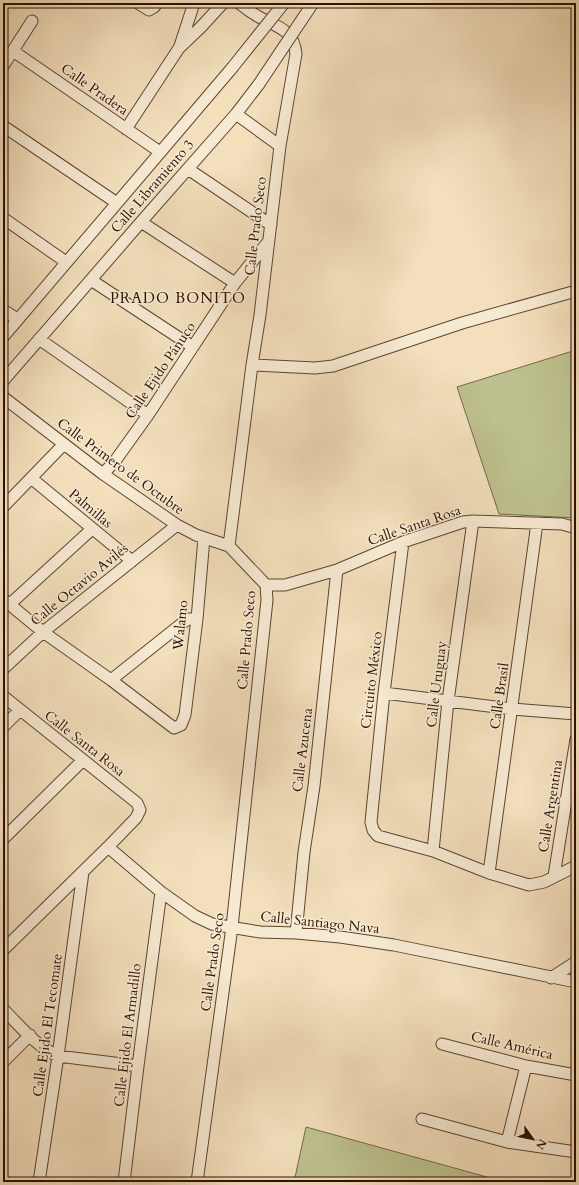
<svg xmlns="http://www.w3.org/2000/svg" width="579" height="1185" font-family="Cardo,serif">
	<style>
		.green { fill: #bdc18f; stroke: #756848 }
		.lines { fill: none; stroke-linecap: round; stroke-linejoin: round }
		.minor-casing { stroke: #5e442f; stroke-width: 13 }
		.minor { stroke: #f7ead3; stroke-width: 11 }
		.minor-bridge-casing { stroke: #5e442f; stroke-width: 13; stroke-linecap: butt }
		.minor-bridge { stroke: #f7ead3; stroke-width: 11 }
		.labels { text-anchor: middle; stroke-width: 3; stroke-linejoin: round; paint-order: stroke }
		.street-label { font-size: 14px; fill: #2d1000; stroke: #f7ead3 }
		.neighbourhood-label { font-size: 15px; letter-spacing: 1px; fill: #2d1000; stroke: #f7ead3 }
	</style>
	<rect width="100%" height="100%" fill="#f3dfbc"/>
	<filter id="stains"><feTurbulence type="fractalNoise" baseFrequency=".005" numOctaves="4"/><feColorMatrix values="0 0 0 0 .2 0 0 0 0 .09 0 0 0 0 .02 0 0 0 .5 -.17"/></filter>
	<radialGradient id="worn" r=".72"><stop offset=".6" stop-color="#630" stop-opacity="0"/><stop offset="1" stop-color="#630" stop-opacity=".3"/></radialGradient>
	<path class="green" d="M 576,350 L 576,518 L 499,514 L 457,387 Z
		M 306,1127 L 505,1182 L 294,1182 Z"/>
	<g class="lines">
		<defs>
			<path id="minor" d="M 138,3 L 149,10 L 154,7 L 157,3
				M 180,46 L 194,3
				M 13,51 L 160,152
				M 3,66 L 32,21
				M 236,114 L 280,146
				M 3,126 L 117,203
				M 126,129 L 179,48 L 201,27 L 223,3
				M 188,169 L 271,225
				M 3,218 L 66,262
				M 141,222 L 235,283
				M 91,280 L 193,347
				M 3,310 L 17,319
				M 3,337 L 232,68
				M 39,339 L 148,415
				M 252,365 L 315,368 L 333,366 L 462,323 L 576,291
				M 3,381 L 141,222 L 236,114 L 259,84
				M 3,397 L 103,474 L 177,525 L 196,535 L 229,546
				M 103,474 L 115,461 L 148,415 L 235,283 L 268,242
				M 31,478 L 132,561
				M 3,507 L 64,444
				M 403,542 L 384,693 L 371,822 L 373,830 L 378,836 L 433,851 L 489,873 L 529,885 L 544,882 L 576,866
				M 229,546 L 252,365 L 260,315 L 280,146 L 296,54 C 294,30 278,27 259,17 C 252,13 245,8 239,3
				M 266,585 L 285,585 L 337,570 L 403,542 L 463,522 L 473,521 L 562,524 L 576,528
				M 3,599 L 43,632 L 111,680 L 174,728 L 181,725 L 185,715 L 197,619 L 204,538
				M 9,605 L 92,529
				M 3,669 L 43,632 L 177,525
				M 111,680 L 185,621 L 189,619 L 197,619
				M 384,693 L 512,709 L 576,714
				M 3,696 L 137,803 L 140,810 L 136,818 L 108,847 L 3,950
				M 3,727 L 20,710
				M 3,839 L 82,761
				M 108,847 L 161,892 L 195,916 L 212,924 L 260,932 L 296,933 L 340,937 L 394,945 L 576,982
				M 433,851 L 448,701 L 473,521
				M 489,873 L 537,523
				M 554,876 L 576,739
				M 296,933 L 304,852 L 314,786 L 337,570
				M 551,978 L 576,962
				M 3,1009 C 19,1025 37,1047 58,1056 L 138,1066
				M 442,1044 L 526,1066 L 576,1075
				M 3,1062 L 30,1035
				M 422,1119 L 507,1142 L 576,1152
				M 507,1142 L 526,1066
				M 39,1182 L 58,1056 L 83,872
				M 124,1182 L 138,1066 L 161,892
				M 197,1182 L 232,927 L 267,600 L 266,585 L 229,546"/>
		</defs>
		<use href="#minor" class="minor-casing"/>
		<use href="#minor" class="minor"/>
		<defs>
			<path id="minor-bridge" d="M 232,68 L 284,3
				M 259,84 L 313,3"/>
		</defs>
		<use href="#minor-bridge" class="minor-bridge-casing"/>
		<use href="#minor-bridge" class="minor-bridge"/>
	</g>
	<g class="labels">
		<g class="street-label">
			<text transform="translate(95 89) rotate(35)" y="5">Calle Pradera</text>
			<text transform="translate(152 186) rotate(-49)" y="5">Calle Libramiento 3</text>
			<text transform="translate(255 226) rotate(-83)" y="5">Calle Prado Seco</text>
			<text transform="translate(160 370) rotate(-56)" y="5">Calle Ejido Pánuco</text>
			<text transform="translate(121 466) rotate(36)" y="5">Calle Primero de Octubre</text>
			<text transform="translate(91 508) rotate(40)" y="5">Palmillas</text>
			<text transform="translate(414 525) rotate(-19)" y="5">Calle Santa Rosa</text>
			<text transform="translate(79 584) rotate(-39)" y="5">Calle Octavio Avilés</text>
			<text transform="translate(180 625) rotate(-84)" y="5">Walamo</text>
			<text transform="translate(246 640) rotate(-85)" y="5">Calle Prado Seco</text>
			<text transform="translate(371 680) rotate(-83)" y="5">Circuito México</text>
			<text transform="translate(436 684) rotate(-83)" y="5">Calle Uruguay</text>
			<text transform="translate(499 696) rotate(-82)" y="5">Calle Brasil</text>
			<text transform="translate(85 743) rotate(38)" y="5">Calle Santa Rosa</text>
			<text transform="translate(302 750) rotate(-83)" y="5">Calle Azucena</text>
			<text transform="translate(550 806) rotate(-81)" y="5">Calle Argentina</text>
			<text transform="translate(320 922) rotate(6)" y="5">Calle Santiago Nava</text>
			<text transform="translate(212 962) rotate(-82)" y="5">Calle Prado Seco</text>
			<text transform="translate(47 1025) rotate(-82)" y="5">Calle Ejido El Tecomate</text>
			<text transform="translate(127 1035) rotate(-83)" y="5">Calle Ejido El Armadillo</text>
			<text transform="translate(512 1045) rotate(13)" y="5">Calle América</text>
		</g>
		<g class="neighbourhood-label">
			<text x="178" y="303">PRADO BONITO</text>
		</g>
	</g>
	<rect width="579" height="1185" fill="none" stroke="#f3dfbc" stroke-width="16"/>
	<rect x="4" y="4" width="571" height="1177" fill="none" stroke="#2d1000" stroke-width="2"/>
	<rect x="8" y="8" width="563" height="1169" fill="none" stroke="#2d1000"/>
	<g transform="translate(533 1139) rotate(123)" stroke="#f7ead3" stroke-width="3" paint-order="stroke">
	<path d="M0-3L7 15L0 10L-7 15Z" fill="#2d1000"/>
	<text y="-6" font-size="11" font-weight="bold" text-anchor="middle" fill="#2d1000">N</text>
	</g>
	<rect width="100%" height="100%" filter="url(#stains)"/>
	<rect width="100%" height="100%" fill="url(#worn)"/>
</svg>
